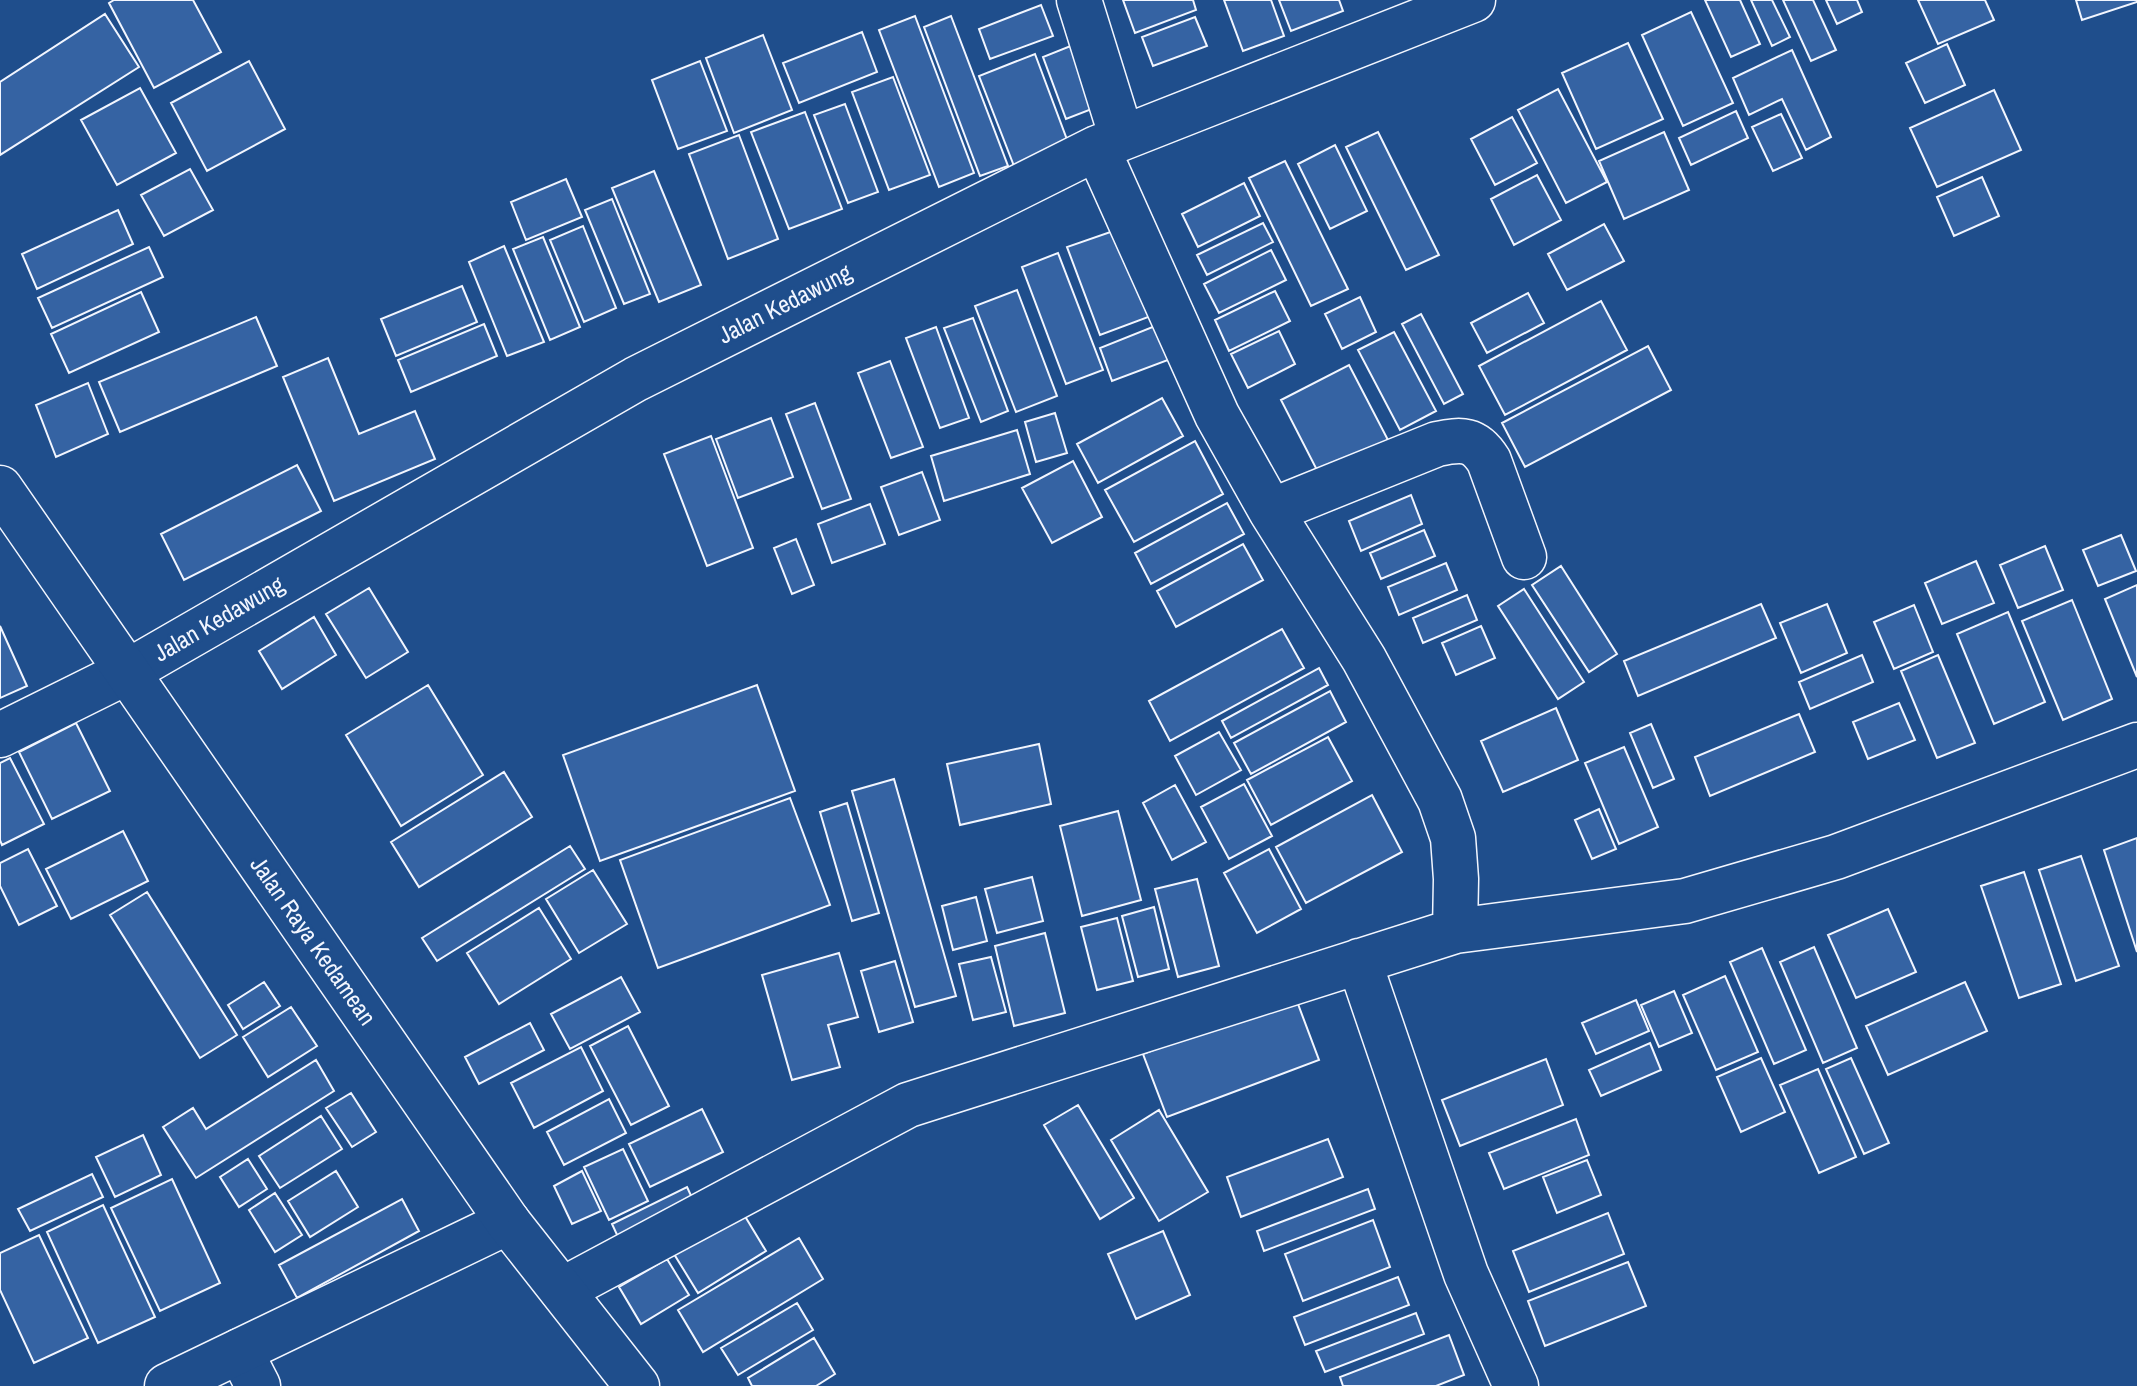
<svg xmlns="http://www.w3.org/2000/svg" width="2137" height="1386" font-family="'Archivo Narrow',sans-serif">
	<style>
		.building { fill: #3563a3; stroke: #f2f6ff; stroke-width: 2 }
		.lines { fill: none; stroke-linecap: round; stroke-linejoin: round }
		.minor-casing { stroke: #f2f6ff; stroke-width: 47 }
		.secondary-casing { stroke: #f2f6ff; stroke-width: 47 }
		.trunk-casing { stroke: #f2f6ff; stroke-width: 47 }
		.minor { stroke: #1f4e8c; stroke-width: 44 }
		.secondary { stroke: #1f4e8c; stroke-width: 44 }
		.trunk { stroke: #1f4e8c; stroke-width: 44 }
		.labels { text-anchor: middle; stroke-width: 6; stroke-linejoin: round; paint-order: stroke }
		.street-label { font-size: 24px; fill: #f2f6ff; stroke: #1f4e8c }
	</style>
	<rect width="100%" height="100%" fill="#1f4e8c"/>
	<path class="building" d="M 114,0 L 193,0 L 221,52 L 154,88 L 109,3 Z
		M 1123,0 L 1193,0 L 1196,10 L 1135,33 Z
		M 1224,0 L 1271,0 L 1284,36 L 1243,51 Z
		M 1279,0 L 1339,0 L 1343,11 L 1291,31 Z
		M 1705,0 L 1740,0 L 1760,44 L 1731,57 Z
		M 1751,0 L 1772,0 L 1790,37 L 1772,46 Z
		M 1783,0 L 1813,0 L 1836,50 L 1811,61 Z
		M 1826,0 L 1857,0 L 1862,12 L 1837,24 Z
		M 1918,0 L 1985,0 L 1994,20 L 1938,44 Z
		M 2076,0 L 2137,0 L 2137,2 L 2082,20 Z
		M 1041,5 L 1053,36 L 990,59 L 979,29 Z
		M 1691,12 L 1733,103 L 1683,126 L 1642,35 Z
		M 105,14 L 139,67 L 0,155 L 0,82 Z
		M 915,16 L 974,173 L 939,187 L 879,30 Z
		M 951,16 L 1008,166 L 980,176 L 924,27 Z
		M 1195,17 L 1207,46 L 1153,66 L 1142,37 Z
		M 862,32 L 877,72 L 799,103 L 783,63 Z
		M 763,35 L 792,110 L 734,133 L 706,58 Z
		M 1628,43 L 1663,119 L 1596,149 L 1562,73 Z
		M 1947,44 L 1965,85 L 1925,103 L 1906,63 Z
		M 1073,45 L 1097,107 L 1066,119 L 1043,57 Z
		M 1792,50 L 1831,137 L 1806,150 L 1782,99 L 1749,115 L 1733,78 Z
		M 1035,54 L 1069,145 L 1014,166 L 979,76 Z
		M 249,61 L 285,129 L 207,171 L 171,103 Z
		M 700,61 L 727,131 L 678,149 L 652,80 Z
		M 893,77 L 930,175 L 889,190 L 852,92 Z
		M 140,88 L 176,153 L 117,185 L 81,120 Z
		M 1558,89 L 1607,182 L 1566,203 L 1518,110 Z
		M 1994,90 L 2021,150 L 1937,187 L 1910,128 Z
		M 845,104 L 878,192 L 848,203 L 814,115 Z
		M 1736,111 L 1748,138 L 1691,165 L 1679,138 Z
		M 805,112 L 842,209 L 789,229 L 751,132 Z
		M 1781,114 L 1802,158 L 1773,171 L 1752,127 Z
		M 1512,117 L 1537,163 L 1495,185 L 1471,139 Z
		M 1378,132 L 1439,255 L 1406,270 L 1346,147 Z
		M 1664,132 L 1689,190 L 1624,219 L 1599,161 Z
		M 739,135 L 778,239 L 728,259 L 689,154 Z
		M 1335,145 L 1367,211 L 1330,229 L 1298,164 Z
		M 1285,161 L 1348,289 L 1311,306 L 1249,178 Z
		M 190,169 L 213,210 L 164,236 L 141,195 Z
		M 654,171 L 701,285 L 659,302 L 612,188 Z
		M 1537,175 L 1561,220 L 1514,245 L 1491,199 Z
		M 1982,177 L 1999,216 L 1954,236 L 1937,197 Z
		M 566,179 L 582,217 L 526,240 L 511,202 Z
		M 1244,183 L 1260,216 L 1198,247 L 1182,214 Z
		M 612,199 L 650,294 L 624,304 L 585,210 Z
		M 118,210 L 133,244 L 37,289 L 22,254 Z
		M 1263,223 L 1273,242 L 1207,275 L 1197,255 Z
		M 1604,224 L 1624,261 L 1567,290 L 1548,254 Z
		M 583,226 L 616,308 L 584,322 L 550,240 Z
		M 1119,229 L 1151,316 L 1100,335 L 1067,247 Z
		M 543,237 L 580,327 L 550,340 L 513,249 Z
		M 504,246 L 544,342 L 507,356 L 469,262 Z
		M 149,247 L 163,277 L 52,328 L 38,298 Z
		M 1271,250 L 1286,280 L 1219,313 L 1204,284 Z
		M 1058,253 L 1103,370 L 1066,384 L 1022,267 Z
		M 462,286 L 477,322 L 396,356 L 381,319 Z
		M 1017,290 L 1057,396 L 1016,412 L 975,306 Z
		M 1275,291 L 1290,321 L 1229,351 L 1215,320 Z
		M 141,292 L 159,332 L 69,373 L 51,334 Z
		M 1528,293 L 1544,323 L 1487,353 L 1471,323 Z
		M 1360,297 L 1376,332 L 1342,349 L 1325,314 Z
		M 1601,301 L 1627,350 L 1505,415 L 1479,366 Z
		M 1421,314 L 1463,394 L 1444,404 L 1402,324 Z
		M 256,317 L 277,366 L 120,432 L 99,382 Z
		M 973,318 L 1008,411 L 981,422 L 944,328 Z
		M 484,324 L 497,356 L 411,392 L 398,360 Z
		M 1155,326 L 1168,360 L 1112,381 L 1100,348 Z
		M 936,327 L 969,418 L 940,428 L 906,338 Z
		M 1279,331 L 1295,364 L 1248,388 L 1231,354 Z
		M 1394,332 L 1436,411 L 1400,430 L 1358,350 Z
		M 1648,346 L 1671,390 L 1525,467 L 1502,423 Z
		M 328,358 L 359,434 L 415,411 L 435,459 L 334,501 L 283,377 Z
		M 890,361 L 923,447 L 891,458 L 858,373 Z
		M 1349,365 L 1388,440 L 1320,476 L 1281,400 Z
		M 88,383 L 108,434 L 56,457 L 36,405 Z
		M 1162,398 L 1183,436 L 1098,483 L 1077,444 Z
		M 815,403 L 851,499 L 822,509 L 786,414 Z
		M 1055,413 L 1067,453 L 1036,462 L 1025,422 Z
		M 771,418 L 793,477 L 738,498 L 716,439 Z
		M 1017,430 L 1030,474 L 944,501 L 931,456 Z
		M 711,436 L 753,548 L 707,566 L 664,454 Z
		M 1195,441 L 1223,494 L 1134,542 L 1105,490 Z
		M 1073,461 L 1102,517 L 1052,543 L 1022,488 Z
		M 297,465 L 321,511 L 184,580 L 161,534 Z
		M 922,472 L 940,520 L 899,535 L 881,487 Z
		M 1411,495 L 1422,524 L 1361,551 L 1349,521 Z
		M 1227,503 L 1244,534 L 1151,584 L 1135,553 Z
		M 870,504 L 885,544 L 832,563 L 818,524 Z
		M 1424,530 L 1435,556 L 1381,579 L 1370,553 Z
		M 2121,535 L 2136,571 L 2098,586 L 2083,550 Z
		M 796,539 L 814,585 L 792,594 L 774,548 Z
		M 1243,544 L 1263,580 L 1176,627 L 1157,591 Z
		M 2045,546 L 2063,590 L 2018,608 L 2000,565 Z
		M 1976,561 L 1994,603 L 1942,624 L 1925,583 Z
		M 1446,563 L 1457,590 L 1399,615 L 1388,587 Z
		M 1561,566 L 1617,654 L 1589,672 L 1532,585 Z
		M 2137,585 L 2137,677 L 2105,599 Z
		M 369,588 L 408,652 L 366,678 L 326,614 Z
		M 1524,589 L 1584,682 L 1558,699 L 1498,606 Z
		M 1467,595 L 1477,620 L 1423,643 L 1413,618 Z
		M 2072,600 L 2112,699 L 2063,720 L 2022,621 Z
		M 1761,604 L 1776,638 L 1638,696 L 1624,661 Z
		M 1827,604 L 1847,653 L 1801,673 L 1780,623 Z
		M 1914,605 L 1933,652 L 1894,669 L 1874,622 Z
		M 2008,612 L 2045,702 L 1994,724 L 1957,634 Z
		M 314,617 L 336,655 L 282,689 L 259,651 Z
		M 0,626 L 27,686 L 0,698 Z
		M 1481,626 L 1495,658 L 1456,675 L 1442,643 Z
		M 1282,629 L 1304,668 L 1170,741 L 1149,701 Z
		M 1862,655 L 1873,682 L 1810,709 L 1799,682 Z
		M 1938,655 L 1975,743 L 1937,758 L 1901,671 Z
		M 1319,668 L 1328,685 L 1231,738 L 1222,721 Z
		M 428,685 L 483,775 L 401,826 L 346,735 Z
		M 757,685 L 795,791 L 600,861 L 563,755 Z
		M 1330,691 L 1346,722 L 1251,774 L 1234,743 Z
		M 1899,703 L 1915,740 L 1868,759 L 1853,722 Z
		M 1556,708 L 1578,760 L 1503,792 L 1481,741 Z
		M 1799,714 L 1815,752 L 1710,796 L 1695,757 Z
		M 76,723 L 110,791 L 52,819 L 19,752 Z
		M 1651,724 L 1674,779 L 1653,788 L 1630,733 Z
		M 1219,732 L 1241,770 L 1196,795 L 1175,756 Z
		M 1328,737 L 1352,781 L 1271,825 L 1247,780 Z
		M 1039,744 L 1051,804 L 960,825 L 947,764 Z
		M 1624,747 L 1658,827 L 1619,844 L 1585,763 Z
		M 10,758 L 44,824 L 2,845 L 0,840 L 0,763 Z
		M 504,772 L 532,817 L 419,887 L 391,842 Z
		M 894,779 L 956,996 L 915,1007 L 852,791 Z
		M 1244,784 L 1272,836 L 1229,859 L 1201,807 Z
		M 1175,785 L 1206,842 L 1172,860 L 1143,803 Z
		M 1372,795 L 1402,852 L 1306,903 L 1276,847 Z
		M 790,798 L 830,905 L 658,968 L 620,860 Z
		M 847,803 L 879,913 L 852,921 L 820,812 Z
		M 1599,809 L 1616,849 L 1592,859 L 1575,820 Z
		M 1118,811 L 1141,900 L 1082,916 L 1060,826 Z
		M 123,831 L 148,881 L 71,919 L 46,869 Z
		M 2137,838 L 2137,952 L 2104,850 Z
		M 570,846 L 585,869 L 437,961 L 422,938 Z
		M 28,849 L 57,906 L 19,925 L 0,886 L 0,863 Z
		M 1269,849 L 1301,909 L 1257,933 L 1224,873 Z
		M 2081,856 L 2119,966 L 2076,981 L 2039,870 Z
		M 593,870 L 627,924 L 579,953 L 546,899 Z
		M 2024,872 L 2061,984 L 2019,998 L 1981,886 Z
		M 1032,877 L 1043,921 L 997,933 L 985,889 Z
		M 1197,879 L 1219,966 L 1178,977 L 1155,889 Z
		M 147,892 L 237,1035 L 200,1058 L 110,915 Z
		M 976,897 L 987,941 L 953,950 L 942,906 Z
		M 1154,907 L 1169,969 L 1138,977 L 1122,916 Z
		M 539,908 L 571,959 L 499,1004 L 467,953 Z
		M 1888,909 L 1916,972 L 1856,998 L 1828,935 Z
		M 1117,918 L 1133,981 L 1097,990 L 1081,927 Z
		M 1045,933 L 1065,1013 L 1014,1026 L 995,946 Z
		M 1814,947 L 1857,1048 L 1823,1063 L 1780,962 Z
		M 1762,948 L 1806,1050 L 1774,1064 L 1730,962 Z
		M 839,953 L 858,1017 L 828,1025 L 840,1067 L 792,1080 L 762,975 Z
		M 991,957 L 1006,1012 L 973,1020 L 959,964 Z
		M 895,961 L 913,1022 L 879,1032 L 861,971 Z
		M 1725,976 L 1758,1052 L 1716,1070 L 1683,995 Z
		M 621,977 L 640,1012 L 570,1049 L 551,1014 Z
		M 264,982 L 280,1006 L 243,1029 L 228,1005 Z
		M 1965,982 L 1987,1031 L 1888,1075 L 1866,1026 Z
		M 1674,991 L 1692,1033 L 1659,1047 L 1641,1005 Z
		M 1295,996 L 1319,1060 L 1167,1117 L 1143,1054 Z
		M 1636,1000 L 1649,1031 L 1596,1054 L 1582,1023 Z
		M 291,1007 L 317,1046 L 268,1077 L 243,1037 Z
		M 530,1023 L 544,1050 L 479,1084 L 465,1057 Z
		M 628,1026 L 669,1106 L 631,1125 L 590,1046 Z
		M 1650,1043 L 1661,1070 L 1601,1096 L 1589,1070 Z
		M 581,1047 L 603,1091 L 534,1128 L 511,1083 Z
		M 1761,1058 L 1785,1112 L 1741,1132 L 1717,1077 Z
		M 1851,1058 L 1889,1143 L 1864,1154 L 1826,1069 Z
		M 1546,1059 L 1563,1105 L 1460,1146 L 1442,1100 Z
		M 316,1060 L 334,1091 L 196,1178 L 163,1127 L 193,1108 L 206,1129 Z
		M 1818,1069 L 1856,1157 L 1819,1173 L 1780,1085 Z
		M 351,1093 L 376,1132 L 352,1147 L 326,1108 Z
		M 609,1099 L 626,1133 L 564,1165 L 547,1132 Z
		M 1078,1105 L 1134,1198 L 1100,1219 L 1044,1125 Z
		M 702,1109 L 723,1152 L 650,1187 L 629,1144 Z
		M 1159,1110 L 1208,1192 L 1159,1221 L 1111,1140 Z
		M 321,1116 L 342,1149 L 280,1188 L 259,1156 Z
		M 1576,1119 L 1589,1155 L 1504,1189 L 1489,1153 Z
		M 143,1135 L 161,1175 L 115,1197 L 96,1157 Z
		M 1328,1139 L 1343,1177 L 1241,1217 L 1227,1177 Z
		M 623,1149 L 648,1201 L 609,1220 L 584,1167 Z
		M 248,1159 L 267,1189 L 239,1207 L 220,1177 Z
		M 1587,1160 L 1601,1195 L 1557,1213 L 1543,1177 Z
		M 336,1171 L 358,1207 L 310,1237 L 288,1201 Z
		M 582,1171 L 601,1211 L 572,1224 L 554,1186 Z
		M 92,1174 L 103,1197 L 30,1231 L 18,1209 Z
		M 172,1179 L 220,1283 L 160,1311 L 111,1208 Z
		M 687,1187 L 700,1215 L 624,1250 L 612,1224 Z
		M 1368,1189 L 1375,1209 L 1264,1251 L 1257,1231 Z
		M 275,1193 L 302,1235 L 275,1252 L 249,1210 Z
		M 402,1199 L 419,1231 L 297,1298 L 279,1265 Z
		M 103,1205 L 155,1317 L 98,1343 L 47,1232 Z
		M 743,1213 L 766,1251 L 698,1293 L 674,1254 Z
		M 1608,1213 L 1624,1254 L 1529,1292 L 1513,1251 Z
		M 1373,1220 L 1390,1267 L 1303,1301 L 1285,1254 Z
		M 1163,1231 L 1190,1295 L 1136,1319 L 1108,1254 Z
		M 39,1235 L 88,1338 L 34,1363 L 0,1290 L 0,1253 Z
		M 799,1238 L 823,1279 L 703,1352 L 678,1310 Z
		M 667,1259 L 689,1295 L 641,1324 L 619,1287 Z
		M 1628,1262 L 1646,1306 L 1545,1346 L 1528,1301 Z
		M 1398,1277 L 1409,1305 L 1305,1345 L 1294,1317 Z
		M 797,1303 L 813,1330 L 738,1375 L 721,1348 Z
		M 1416,1313 L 1424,1334 L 1325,1372 L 1316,1351 Z
		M 1449,1335 L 1464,1375 L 1436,1386 L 1343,1386 L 1340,1377 Z
		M 814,1338 L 835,1374 L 816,1386 L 752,1386 L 748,1378 Z"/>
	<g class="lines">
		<defs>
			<path id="minor" d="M 1079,0 L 1122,138
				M 1097,148 L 1217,415 L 1271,511 L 1364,659 L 1440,800 L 1453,838 L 1456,879 L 1455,931
				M 1271,511 L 1437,444 C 1462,439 1475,438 1489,461 L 1524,557
				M 0,735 L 127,672 L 636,379 L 1097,148 L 1473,0
				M 1359,961 L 1466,1274 L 1516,1386
				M 562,1290 L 908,1105 L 1455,931 L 1685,901 L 1836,857 L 2137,745
				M 240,1351 L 258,1386"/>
			<path id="secondary" d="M 167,1386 L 508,1222"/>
			<path id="trunk" d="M 0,488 L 508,1222 L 637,1386"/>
		</defs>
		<use href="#minor" class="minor-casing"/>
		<use href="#secondary" class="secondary-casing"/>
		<use href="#trunk" class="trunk-casing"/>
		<use href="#minor" class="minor"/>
		<use href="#secondary" class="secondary"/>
		<use href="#trunk" class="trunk"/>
	</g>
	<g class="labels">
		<g class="street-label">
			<text transform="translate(785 304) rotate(-27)" y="8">Jalan Kedawung</text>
			<text transform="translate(219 619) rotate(-30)" y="8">Jalan Kedawung</text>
			<text transform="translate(313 941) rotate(55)" y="8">Jalan Raya Kedamean</text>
		</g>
	</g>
</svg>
